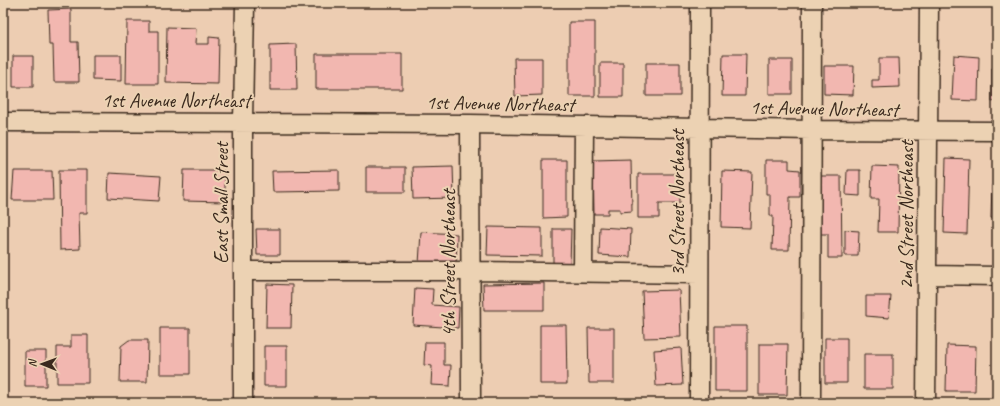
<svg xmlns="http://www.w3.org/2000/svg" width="1000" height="406" font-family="Caveat,sans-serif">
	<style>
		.building { fill: #f2b7b0; stroke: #3b2a1e }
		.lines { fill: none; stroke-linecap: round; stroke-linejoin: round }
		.minor-casing { stroke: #3b2a1e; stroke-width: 21 }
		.minor { stroke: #ecd2b3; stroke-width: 18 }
		.labels { text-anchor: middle; stroke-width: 4; stroke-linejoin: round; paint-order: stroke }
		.street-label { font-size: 20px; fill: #3b2a1e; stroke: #ecd2b3 }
	</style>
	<rect width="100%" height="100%" fill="#edcdb2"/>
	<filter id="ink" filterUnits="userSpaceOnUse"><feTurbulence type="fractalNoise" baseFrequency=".025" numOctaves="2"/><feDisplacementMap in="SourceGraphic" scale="8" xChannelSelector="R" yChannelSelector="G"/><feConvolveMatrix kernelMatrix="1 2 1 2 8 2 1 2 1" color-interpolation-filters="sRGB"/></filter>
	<g filter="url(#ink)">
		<path class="building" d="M 71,9 L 71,42 L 78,42 L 79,82 L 54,82 L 53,45 L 49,45 L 48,10 Z
			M 127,21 L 149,21 L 149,31 L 158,31 L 158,84 L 126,84 Z
			M 569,22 L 595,22 L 595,96 L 569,96 Z
			M 167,27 L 196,28 L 195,44 L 209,44 L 209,37 L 219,38 L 218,84 L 166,83 Z
			M 3,36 L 6,36 L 5,87 L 3,87 Z
			M 296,44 L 297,90 L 270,90 L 270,45 Z
			M 316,54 L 402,54 L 402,89 L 316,89 Z
			M 723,54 L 746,54 L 745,96 L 722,96 Z
			M 93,55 L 121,55 L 121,81 L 93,80 Z
			M 954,55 L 979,57 L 978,101 L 952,100 Z
			M 13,56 L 33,56 L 33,87 L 13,87 Z
			M 514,58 L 542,58 L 542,95 L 515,96 Z
			M 879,58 L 899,58 L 900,87 L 872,88 L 872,80 L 879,80 Z
			M 769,60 L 792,60 L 792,94 L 769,94 Z
			M 600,63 L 623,63 L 623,97 L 600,97 Z
			M 646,63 L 680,63 L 680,96 L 646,96 Z
			M 824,66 L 854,66 L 853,95 L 824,94 Z
			M 992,68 L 997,68 L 997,101 L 992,101 Z
			M 946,158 L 969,159 L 967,234 L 944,233 Z
			M 543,160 L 567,160 L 567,217 L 543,218 Z
			M 631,160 L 632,211 L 620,212 L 620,209 L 608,209 L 608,214 L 594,214 L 593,161 Z
			M 766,160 L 789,160 L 789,169 L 800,170 L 800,197 L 790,197 L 789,250 L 772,250 L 773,216 L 770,216 L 770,194 L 766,194 Z
			M 453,166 L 454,198 L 413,199 L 412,167 Z
			M 872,166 L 899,167 L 898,232 L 878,232 L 879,199 L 871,199 Z
			M 366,167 L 405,167 L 405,192 L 366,192 Z
			M 59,170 L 87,170 L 87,213 L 79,213 L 80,249 L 60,250 Z
			M 184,170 L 225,170 L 225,202 L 183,201 Z
			M 339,170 L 339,191 L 273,192 L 272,171 Z
			M 847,170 L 860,170 L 860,196 L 846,195 Z
			M 14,171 L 52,171 L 53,200 L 12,200 Z
			M 722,171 L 752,172 L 750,228 L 721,227 Z
			M 109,173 L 161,176 L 159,201 L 108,198 Z
			M 638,174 L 679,174 L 680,203 L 659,203 L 659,218 L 638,218 Z
			M 819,176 L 841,176 L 842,258 L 828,258 L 828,234 L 819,234 Z
			M 992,185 L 997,185 L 997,219 L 991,218 Z
			M 488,227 L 542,228 L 542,256 L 487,255 Z
			M 600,227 L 631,229 L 630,257 L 599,255 Z
			M 256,229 L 280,229 L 280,255 L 257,255 Z
			M 553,229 L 571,229 L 570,266 L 553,266 Z
			M 845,230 L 859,231 L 858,256 L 845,256 Z
			M 421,232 L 457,234 L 456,266 L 419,264 Z
			M 544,283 L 544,310 L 484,310 L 483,284 Z
			M 267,284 L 292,285 L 291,328 L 266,328 Z
			M 415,288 L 433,289 L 432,305 L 459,307 L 458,328 L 413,325 Z
			M 679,290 L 681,337 L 644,338 L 642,291 Z
			M 866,296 L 891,296 L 889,318 L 866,316 Z
			M 540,325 L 566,325 L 567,384 L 540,384 Z
			M 715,326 L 747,326 L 747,391 L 715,391 Z
			M 160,328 L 190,328 L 190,374 L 160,374 Z
			M 588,328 L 614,328 L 614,383 L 589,383 Z
			M 996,332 L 997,332 L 997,384 L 994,384 Z
			M 71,335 L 88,335 L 88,383 L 57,383 L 57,347 L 71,347 Z
			M 825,338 L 847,338 L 847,383 L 825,383 Z
			M 129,340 L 148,340 L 147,382 L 120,382 L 121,346 Z
			M 425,342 L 444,342 L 444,365 L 451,365 L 450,386 L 431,385 L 432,366 L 424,365 Z
			M 759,344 L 788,344 L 787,395 L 759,395 Z
			M 947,345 L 976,346 L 975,391 L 946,391 Z
			M 264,346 L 287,346 L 287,386 L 264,386 Z
			M 681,348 L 683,385 L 656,386 L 654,350 Z
			M 25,351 L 46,351 L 46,386 L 25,386 Z
			M 864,354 L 893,354 L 893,389 L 864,389 Z"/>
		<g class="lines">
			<defs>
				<path id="minor" d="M 3,122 L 470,124 L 811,130 L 997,131
					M 470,124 L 471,403
					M 243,271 L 470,271 L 699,274
					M 583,272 L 584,126
					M 928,275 L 997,276
					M 243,403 L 243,122 L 245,3
					M 699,403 L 700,3
					M 811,403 L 812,3
					M 926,403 L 929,3"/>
			</defs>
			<use href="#minor" class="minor-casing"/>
			<use href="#minor" class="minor"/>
		</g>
	</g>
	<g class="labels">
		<g class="street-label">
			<text x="176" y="107">1st Avenue Northeast</text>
			<text transform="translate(500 103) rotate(1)" y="7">1st Avenue Northeast</text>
			<text transform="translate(824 108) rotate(1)" y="7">1st Avenue Northeast</text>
			<text transform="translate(221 203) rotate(-90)" y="7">East Small Street</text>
			<text transform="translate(677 203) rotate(-90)" y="7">3rd Street Northeast</text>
			<text transform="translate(906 215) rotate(-90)" y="7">2nd Street Northeast</text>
			<text transform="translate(448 263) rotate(-90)" y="7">4th Street Northeast</text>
		</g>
	</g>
	<rect width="1000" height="406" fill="none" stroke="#ecd2b3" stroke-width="16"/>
	<rect x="8" y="8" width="984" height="390" fill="none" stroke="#3b2a1e" stroke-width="1.5" filter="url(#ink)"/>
	<g transform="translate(42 364) rotate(271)" stroke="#ecd2b3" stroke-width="3" paint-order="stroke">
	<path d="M0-3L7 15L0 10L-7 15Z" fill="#3b2a1e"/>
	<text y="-6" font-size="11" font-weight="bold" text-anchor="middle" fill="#3b2a1e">N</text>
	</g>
</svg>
